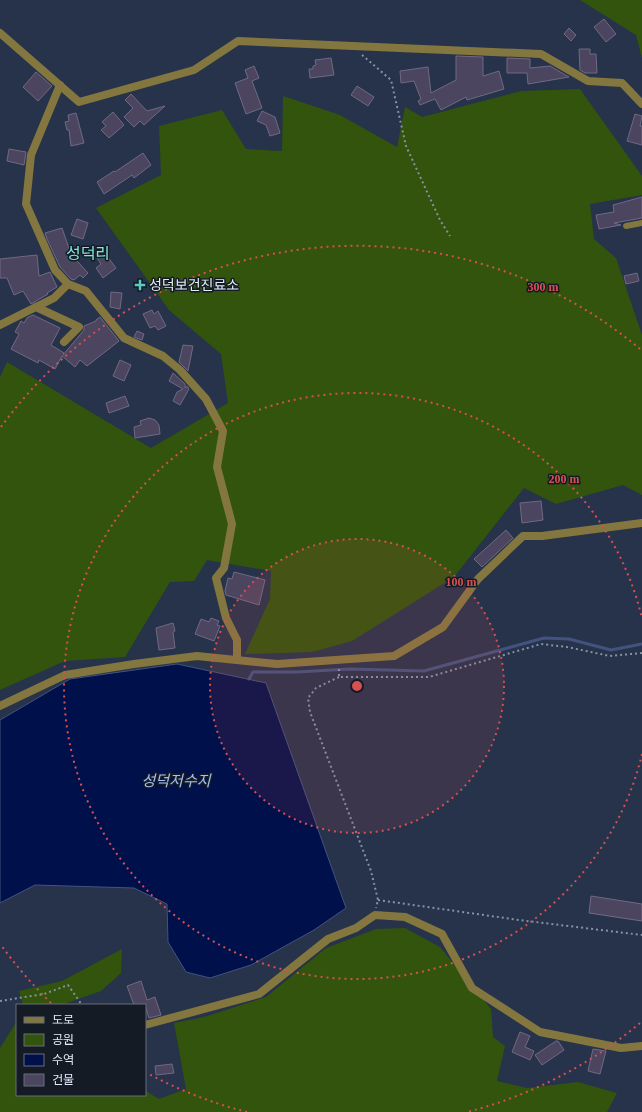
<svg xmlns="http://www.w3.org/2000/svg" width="642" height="1112" font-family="'Times New Roman','Noto Sans KR',serif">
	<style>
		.green { fill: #32540d }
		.water { fill: #00104b; stroke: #44527f }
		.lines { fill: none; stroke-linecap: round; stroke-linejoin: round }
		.stream { stroke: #44527f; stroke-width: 3 }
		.building { fill: #4c455f; stroke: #706985 }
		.path { stroke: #8792a4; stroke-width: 2; stroke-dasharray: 2 3; stroke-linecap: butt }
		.service { stroke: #83773f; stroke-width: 6 }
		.minor { stroke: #83773f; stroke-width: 8 }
		.ring { fill: none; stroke: #d84f52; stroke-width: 2; stroke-dasharray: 2 4 }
		.poi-dot { fill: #56cec2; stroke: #151b25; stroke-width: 1.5 }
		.labels { text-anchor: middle; stroke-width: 3; stroke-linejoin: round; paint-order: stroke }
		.poi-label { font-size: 14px; fill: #e2ebf9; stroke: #151b25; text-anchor: start }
		.water-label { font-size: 15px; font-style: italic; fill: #a4c0f7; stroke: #151b25 }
		.quarter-label { font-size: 16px; fill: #7ee8dd; stroke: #151b25 }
		.centre { fill: #d84f52; stroke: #151b25; stroke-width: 2 }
		.ring-label { font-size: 12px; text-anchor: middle; font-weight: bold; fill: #d84f52; stroke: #151b25; stroke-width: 3; stroke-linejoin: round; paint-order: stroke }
	</style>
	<rect width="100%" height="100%" fill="#26334a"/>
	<path class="green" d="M 580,0 L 642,0 L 642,58 L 636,35 Z
		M 580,89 L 642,176 L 642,195 L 590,204 L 594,239 L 616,258 L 642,335 L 642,495 L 623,485 L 556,504 L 524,488 L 454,577 L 352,641 L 312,652 L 245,654 L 270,599 L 271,571 L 207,560 L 194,581 L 170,582 L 125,657 L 65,661 L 0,690 L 0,377 L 7,362 L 151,448 L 228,403 L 221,354 L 169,310 L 96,208 L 161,175 L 159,126 L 222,110 L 246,149 L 282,151 L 283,96 L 340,115 L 397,147 L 405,107 L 422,117 L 521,91 Z
		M 405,928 L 440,947 L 491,1009 L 493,1037 L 505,1046 L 497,1081 L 527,1088 L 578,1082 L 617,1093 L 607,1112 L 0,1112 L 0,1048 L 17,1021 L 17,1095 L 145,1095 L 145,1088 L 146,1091 L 159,1099 L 186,1089 L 174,1023 L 204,1017 L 266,997 L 326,948 L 376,929 Z
		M 122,949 L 121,973 L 101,991 L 61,1005 L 23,1005 L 19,991 L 62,981 Z"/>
	<path class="water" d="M 177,664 L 266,683 L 346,908 L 314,930 L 251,965 L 210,978 L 186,972 L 168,942 L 167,904 L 134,888 L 35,885 L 0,903 L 0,720 L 70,679 Z"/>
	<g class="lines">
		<path class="stream" d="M 249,679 L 253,672 L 297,672 L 350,669 L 424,671 L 544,638 L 569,639 L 611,650 L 642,644"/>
	</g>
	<path class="building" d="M 604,19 L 616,34 L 606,42 L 594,27 Z
		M 569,28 L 576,35 L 571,41 L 564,34 Z
		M 579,49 L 590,49 L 590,54 L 596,54 L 597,73 L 585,73 L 580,70 Z
		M 456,56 L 483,57 L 483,76 L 499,71 L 504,89 L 467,100 L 466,97 L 441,110 L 435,99 L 420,105 L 418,101 L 421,99 L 414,81 L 401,83 L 400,71 L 428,67 L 431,93 L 456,80 Z
		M 331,58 L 334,75 L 310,78 L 309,69 L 313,69 L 313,66 L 316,65 L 315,60 Z
		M 507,58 L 530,59 L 530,68 L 550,66 L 569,77 L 528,84 L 527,73 L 507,73 Z
		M 254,66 L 259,78 L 252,81 L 262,108 L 246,114 L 235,83 L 248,78 L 245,70 Z
		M 36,72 L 52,86 L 38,101 L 23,87 Z
		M 357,86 L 374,97 L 368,106 L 351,95 Z
		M 131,94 L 147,111 L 165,106 L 144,125 L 140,121 L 134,127 L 124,117 L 133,108 L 125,100 Z
		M 262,111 L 275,117 L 280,133 L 270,136 L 266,125 L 257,121 Z
		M 113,112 L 124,125 L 109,138 L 101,130 L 106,126 L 102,122 Z
		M 76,113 L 84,143 L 71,146 L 69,130 L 67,130 L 65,122 L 69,121 L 68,115 Z
		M 635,114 L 642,116 L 640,126 L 642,126 L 642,145 L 627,141 Z
		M 9,149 L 26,152 L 24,165 L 7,161 Z
		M 143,153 L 151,165 L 134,178 L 132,175 L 104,194 L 97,182 L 114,171 L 115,172 Z
		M 642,197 L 642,218 L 614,223 L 621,225 L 599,229 L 596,215 L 614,212 L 613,205 Z
		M 77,219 L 88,223 L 83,239 L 71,235 Z
		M 62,228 L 70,251 L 68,251 L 88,273 L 83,278 L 80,275 L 74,280 L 71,279 L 60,267 L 47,239 L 45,233 Z
		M 104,252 L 116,268 L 103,278 L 96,268 L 101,264 L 97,258 Z
		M 37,255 L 39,276 L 50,272 L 57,287 L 47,293 L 48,294 L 31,304 L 23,291 L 14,295 L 7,278 L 0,278 L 0,259 Z
		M 637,273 L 639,281 L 626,284 L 624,276 Z
		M 111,292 L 122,293 L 120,309 L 110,307 Z
		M 152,310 L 154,314 L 158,311 L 166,326 L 158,330 L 155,326 L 150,328 L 143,314 Z
		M 33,315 L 60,328 L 51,345 L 64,353 L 63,355 L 84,330 L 84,326 L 96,321 L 96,320 L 100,317 L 119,341 L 87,366 L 80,360 L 75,367 L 62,356 L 55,369 L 39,360 L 38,363 L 11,349 L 19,334 L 15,332 L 21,321 L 24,323 L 27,318 Z
		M 137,331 L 144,334 L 142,340 L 134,337 Z
		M 183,345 L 193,346 L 188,371 L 179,362 Z
		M 120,360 L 131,365 L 124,381 L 113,376 Z
		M 173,373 L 185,384 L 185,388 L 187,386 L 189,389 L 180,405 L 173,401 L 177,392 L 183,389 L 169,381 Z
		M 125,396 L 129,406 L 109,413 L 106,403 Z
		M 149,418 L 155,420 L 159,425 L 160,434 L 135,438 L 134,427 L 141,425 L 140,421 Z
		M 541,501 L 543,520 L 522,523 L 520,503 Z
		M 506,530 L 513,538 L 482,567 L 474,559 Z
		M 234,572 L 265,580 L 259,605 L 226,595 L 225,591 L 228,578 L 232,579 Z
		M 211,618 L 219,621 L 217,625 L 220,626 L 214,641 L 195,634 L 201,619 L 209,622 Z
		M 173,623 L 175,631 L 173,632 L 175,648 L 159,650 L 156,628 Z
		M 591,896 L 642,904 L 642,921 L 589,913 Z
		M 141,981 L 147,1000 L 155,997 L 161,1015 L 149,1018 L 145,1005 L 134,1005 L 127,986 Z
		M 520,1032 L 530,1036 L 525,1047 L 534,1051 L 530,1060 L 512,1052 Z
		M 556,1041 L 558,1041 L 564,1050 L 542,1065 L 535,1055 Z
		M 593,1049 L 606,1051 L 600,1074 L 588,1071 Z
		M 172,1064 L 174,1073 L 156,1075 L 155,1066 Z"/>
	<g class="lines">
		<path class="path" d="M 362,55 L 391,80 L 406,146 L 440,220 L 450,236
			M 339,669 L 339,677 L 429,677 L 541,644 L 567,647 L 610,656 L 642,653
			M 339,677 L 316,688 L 308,698 L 310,712 L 371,871 L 378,900 L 376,908
			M 378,900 L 519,920 L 642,935
			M 0,1001 L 44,994 L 68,985 L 82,1005"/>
		<path class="service" d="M 626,226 L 642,223"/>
		<path class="minor" d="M 0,33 L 79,102 L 194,70 L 238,41 L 541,54 L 588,81 L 622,83 L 642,104
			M 60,85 L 31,155 L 26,204 L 55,270 L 68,284 L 86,291 L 124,338 L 163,356 L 180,370 L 206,399 L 223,431 L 217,467 L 232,524 L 224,568 L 216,578 L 226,618 L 237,640 L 237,660
			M 36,307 L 79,327 L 64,342
			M 0,325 L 54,298 L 68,284
			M 0,706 L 65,675 L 134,664 L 197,656 L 277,664 L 394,656 L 443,627 L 478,579 L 523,536 L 542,536 L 642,523
			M 145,1025 L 259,994 L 328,939 L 356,928 L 375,915 L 405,917 L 442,934 L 472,988 L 540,1032 L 621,1048 L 642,1046"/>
	</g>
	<circle cx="357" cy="686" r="147" fill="#d84f52" fill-opacity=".12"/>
	<g class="ring">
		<circle cx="357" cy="686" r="147"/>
		<path d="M642 754A293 293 0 1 1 642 618"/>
		<path d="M640 1023A440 440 0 0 1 467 1112M247 1112A440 440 0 0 1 147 1073M51 1003A440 440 0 0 1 1 945M1 427A440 440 0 0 1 640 349"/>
	</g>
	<path class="poi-dot" d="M138 279h4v4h4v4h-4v4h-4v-4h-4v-4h4z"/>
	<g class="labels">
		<g class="poi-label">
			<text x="149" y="290">성덕보건진료소</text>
		</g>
		<g class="water-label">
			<text x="176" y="786">성덕저수지</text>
		</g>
		<g class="quarter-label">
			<text x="88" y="259">성덕리</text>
		</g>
	</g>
	<circle cx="357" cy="686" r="6" class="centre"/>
	<g class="ring-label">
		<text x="543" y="291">300 m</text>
		<text x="564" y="483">200 m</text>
		<text x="461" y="586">100 m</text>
	</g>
	<rect x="16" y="1004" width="130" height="92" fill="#151b25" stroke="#676e7a"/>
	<rect x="24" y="1017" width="20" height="6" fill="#83773f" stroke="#676e7a"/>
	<text x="52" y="1024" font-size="12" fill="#e2ebf9">도로</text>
	<rect x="24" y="1034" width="20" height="12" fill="#32540d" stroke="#676e7a"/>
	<text x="52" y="1044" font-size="12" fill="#e2ebf9">공원</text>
	<rect x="24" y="1054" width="20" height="12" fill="#00104b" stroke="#676e7a"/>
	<text x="52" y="1064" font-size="12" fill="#e2ebf9">수역</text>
	<rect x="24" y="1074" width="20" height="12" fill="#4c455f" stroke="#676e7a"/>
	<text x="52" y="1084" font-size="12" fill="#e2ebf9">건물</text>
</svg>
